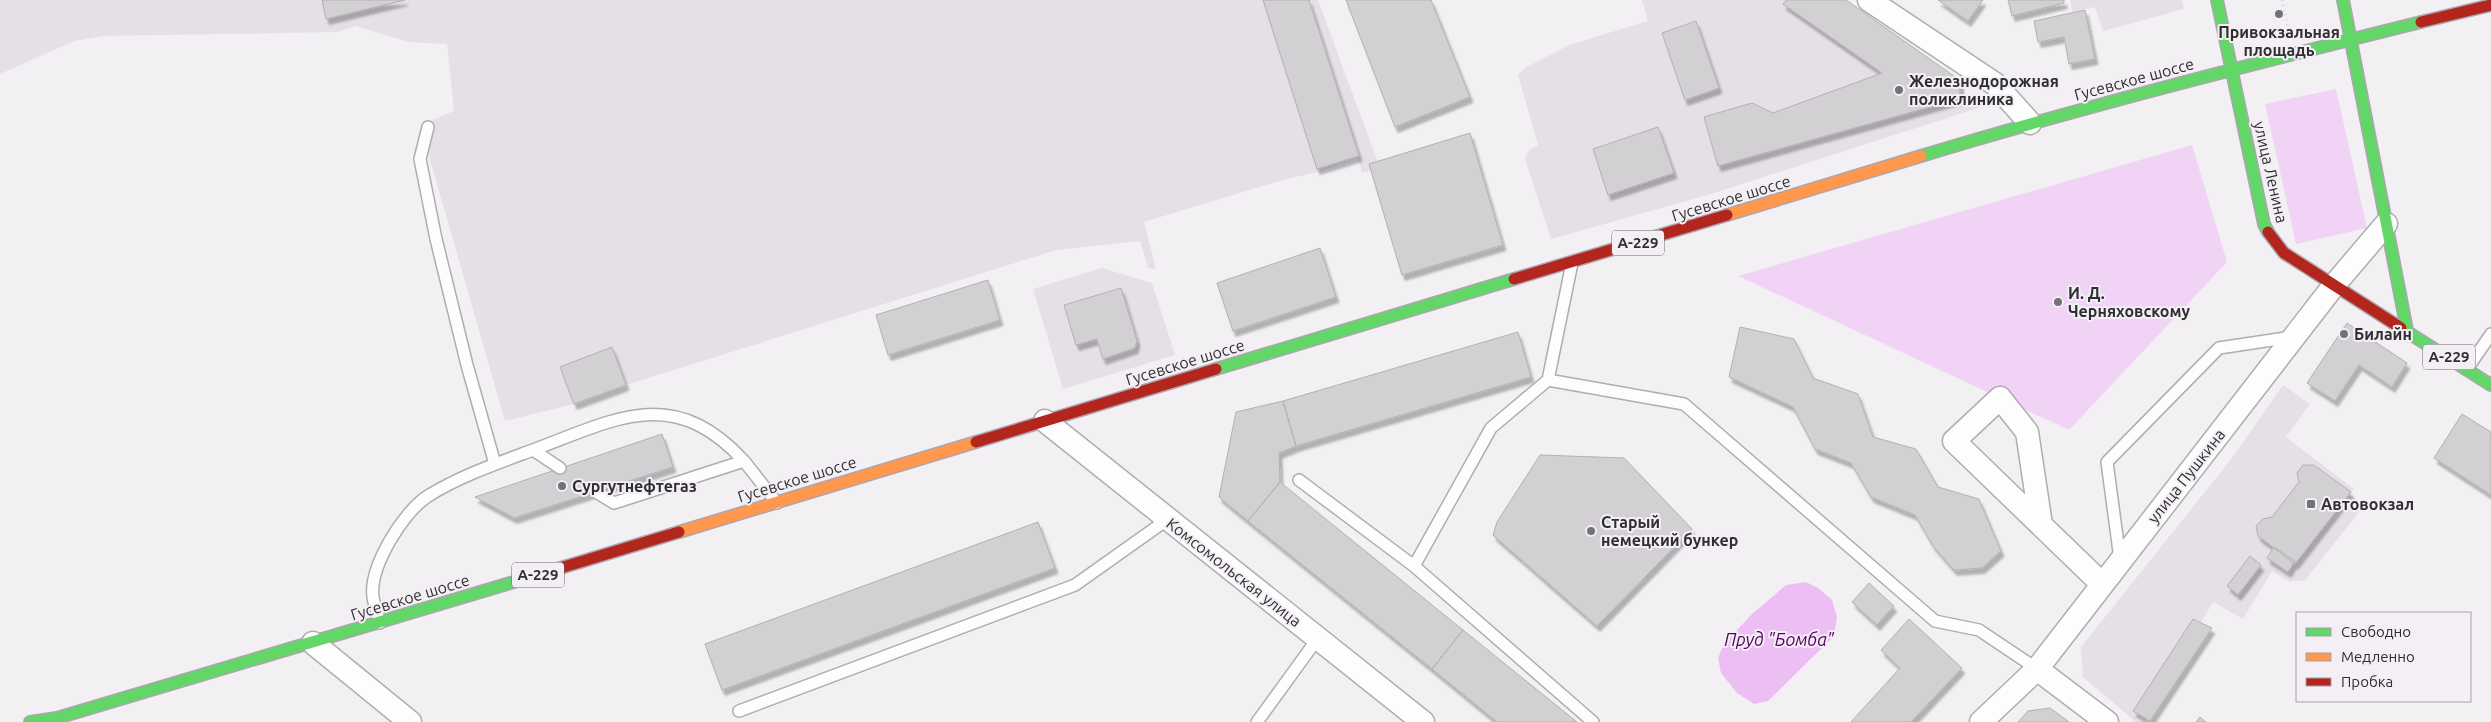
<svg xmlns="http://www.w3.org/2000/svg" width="2491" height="722" font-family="Ubuntu,sans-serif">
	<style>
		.built { fill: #e5e0e6 }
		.green { fill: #f0d3f5 }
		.water { fill: #ecbef4 }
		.building { fill: #d2d0d3; stroke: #b2b0b3; filter: url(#shadow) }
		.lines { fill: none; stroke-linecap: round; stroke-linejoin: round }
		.lane-casing { stroke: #aeadaf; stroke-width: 14 }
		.street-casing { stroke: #aeadaf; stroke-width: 25 }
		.fast-casing { stroke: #ada5af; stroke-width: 14 }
		.slow-casing { stroke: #ada5af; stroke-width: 14 }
		.jam-casing { stroke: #ada5af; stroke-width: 14 }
		.path { stroke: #d8d7d9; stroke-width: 3; stroke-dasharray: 1 4; stroke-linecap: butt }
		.lane { stroke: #fdfdfd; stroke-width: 11 }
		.street { stroke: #fdfdfd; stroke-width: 22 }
		.fast { stroke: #63d668; stroke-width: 11 }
		.slow { stroke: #ff974d; stroke-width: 11 }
		.jam { stroke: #b3261e; stroke-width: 11 }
		.poi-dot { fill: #737274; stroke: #f3eff4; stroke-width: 2 }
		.labels { text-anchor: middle; stroke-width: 4; stroke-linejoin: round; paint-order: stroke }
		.shield { fill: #f3eff4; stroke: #6a686b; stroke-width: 1 }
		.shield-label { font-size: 15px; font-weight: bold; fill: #2f2e30 }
		.poi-label { font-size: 16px; font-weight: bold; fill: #2f2e30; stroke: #f3eff4; text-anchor: start }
		.street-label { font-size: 16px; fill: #2f2e30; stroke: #f3eff4 }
		.water-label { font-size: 18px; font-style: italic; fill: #570163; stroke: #f3eff4 }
	</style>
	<defs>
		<filter id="shadow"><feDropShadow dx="3" dy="5.5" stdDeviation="1" flood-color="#0004"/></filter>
	</defs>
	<rect width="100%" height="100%" fill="#f2f0f3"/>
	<path class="built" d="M 0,0 L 1318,0 L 1380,168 L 1362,173 L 1358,158 L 1318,172 L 1286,179 L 1144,222 L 1156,269 L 1148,268 L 1140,241 L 1056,250 L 626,385 L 574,404 L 505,421 L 420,125 L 454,111 L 447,44 L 408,42 L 356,26 L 338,32 L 102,36 L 74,41 L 0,74 Z
		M 1642,0 L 1836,0 L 1974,100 L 1978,108 L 1711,194 L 1551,239 L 1525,159 L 1529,150 L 1538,145 L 1518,75 L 1525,68 L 1569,45 L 1648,21 Z
		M 2070,0 L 2182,0 L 2184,9 L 2103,31 L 2095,7 L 2072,12 Z
		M 1102,268 L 1152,283 L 1175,355 L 1063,389 L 1033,289 Z
		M 2283,385 L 2310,404 L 2286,437 L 2354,489 L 2349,495 L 2358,501 L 2360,511 L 2305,580 L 2290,582 L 2272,571 L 2243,619 L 2213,602 L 2144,722 L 2136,722 L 2083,677 L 2081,647 L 2232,458 Z"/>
	<path class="green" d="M 2336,89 L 2367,228 L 2296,244 L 2265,104 Z
		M 2192,145 L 2227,262 L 2069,430 L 1738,276 Z"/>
	<path class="water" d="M 1806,582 L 1818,588 L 1832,600 L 1837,617 L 1834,636 L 1768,701 L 1754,704 L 1737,693 L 1721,673 L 1718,658 L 1724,644 L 1751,615 L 1786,585 Z"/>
	<path class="building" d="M 322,0 L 405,0 L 326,19 Z
		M 1263,0 L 1309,0 L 1359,156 L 1317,169 Z
		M 1346,0 L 1431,0 L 1470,97 L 1395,127 Z
		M 1786,0 L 1846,0 L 1961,81 L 1959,99 L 1718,166 L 1704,117 L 1752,103 L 1773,113 L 1882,73 L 1783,4 Z
		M 1938,0 L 1983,0 L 1968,21 Z
		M 2008,0 L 2064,0 L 2064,3 L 2012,16 Z
		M 2085,10 L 2095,59 L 2069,64 L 2064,37 L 2038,42 L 2034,21 Z
		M 1696,21 L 1719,88 L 1685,100 L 1662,33 Z
		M 1658,127 L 1674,173 L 1608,195 L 1593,149 Z
		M 1470,133 L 1503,245 L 1402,275 L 1369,164 Z
		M 1320,248 L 1336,297 L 1233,331 L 1217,283 Z
		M 988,280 L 1000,320 L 888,355 L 876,315 Z
		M 1121,288 L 1137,341 L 1135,348 L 1103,359 L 1097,339 L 1076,345 L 1064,305 Z
		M 2347,323 L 2407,363 L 2392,387 L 2359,365 L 2335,401 L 2307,383 Z
		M 1740,327 L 1794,339 L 1813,378 L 1858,394 L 1873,437 L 1916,449 L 1938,487 L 1979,499 L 2001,551 L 1982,568 L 1954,570 L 1933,546 L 1915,515 L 1871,497 L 1851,463 L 1815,449 L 1793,407 L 1729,377 Z
		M 1518,332 L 1531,377 L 1296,446 L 1283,401 Z
		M 612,347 L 626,385 L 574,404 L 560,367 Z
		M 1283,401 L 1296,446 L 1279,453 L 1280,482 L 1248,521 L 1219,497 L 1236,412 Z
		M 2462,414 L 2491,432 L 2491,495 L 2434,458 Z
		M 662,434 L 673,467 L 514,518 L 475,497 Z
		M 1540,455 L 1624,458 L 1692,529 L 1597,626 L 1493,535 L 1497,522 Z
		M 2303,465 L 2314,465 L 2351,492 L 2295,564 L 2258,536 L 2256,526 L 2263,519 L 2272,517 L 2299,482 L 2297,473 Z
		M 1280,482 L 1463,630 L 1432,669 L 1248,521 Z
		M 1038,522 L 1055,568 L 722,690 L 705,644 Z
		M 2274,547 L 2295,561 L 2288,572 L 2267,558 Z
		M 2250,556 L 2261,565 L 2238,595 L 2227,586 Z
		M 1869,583 L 1894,606 L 1877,625 L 1852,602 Z
		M 1909,619 L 1962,668 L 1911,722 L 1851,722 L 1900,668 L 1881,650 Z
		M 2193,619 L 2212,628 L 2150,721 L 2133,711 Z
		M 1463,630 L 1577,722 L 1497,722 L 1432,669 Z
		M 2050,708 L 2069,722 L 2018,722 L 2028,711 Z
		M 2200,717 L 2206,722 L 2196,722 Z"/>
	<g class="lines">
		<defs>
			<path id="lane" d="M 428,127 L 420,159 L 436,239 L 467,365 L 495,464
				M 1572,263 L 1548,380 L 1684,404 L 1935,621 L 1979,630 L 2037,669
				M 2467,369 L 2491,334
				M 533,450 C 616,419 673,384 744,461
				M 1299,480 L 1414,566 L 1593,722
				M 596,492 L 614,503 L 744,461 L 777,503
				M 2120,559 L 2107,462 L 2219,348 L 2292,337
				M 1414,566 L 1491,428 L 1548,380
				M 380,623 C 378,614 374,605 373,597 C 369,567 403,512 428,496 C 460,476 498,463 533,450 L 560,468
				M 739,711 L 1075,585 L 1168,519
				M 1257,722 L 1318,638"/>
			<path id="street" d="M 1869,0 L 1995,84 L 2030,123
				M 1045,421 L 1423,722
				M 2041,525 L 2027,432 L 2000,398 L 1954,441 L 2102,584
				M 313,643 L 410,722
				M 2037,669 L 2107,722
				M 1981,722 L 2037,669 L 2335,284 L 2386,224"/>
			<path id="fast" d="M 2217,0 L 2264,224 L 2268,232
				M 2343,0 L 2407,330
				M 1921,156 C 2086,106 2253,64 2421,22
				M 2401,328 L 2491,385
				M 1216,369 L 1514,279
				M 30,722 L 57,718 L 534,576"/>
			<path id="slow" d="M 1727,215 L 1921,156
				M 679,532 L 976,442"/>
			<path id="jam" d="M 2421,22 L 2491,5
				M 2268,232 L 2284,253 L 2401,328
				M 1514,279 L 1727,215
				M 976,442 L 1216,369
				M 534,576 L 679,532"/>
		</defs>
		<use href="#lane" class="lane-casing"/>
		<use href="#street" class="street-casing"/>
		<use href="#fast" class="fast-casing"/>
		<use href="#slow" class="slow-casing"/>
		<use href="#jam" class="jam-casing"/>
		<path class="path" d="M 2282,0 L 2288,28"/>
		<use href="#lane" class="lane"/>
		<use href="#street" class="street"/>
		<use href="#fast" class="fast"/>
		<use href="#slow" class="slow"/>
		<use href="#jam" class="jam"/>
	</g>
	<g class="poi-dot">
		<circle cx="2279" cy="14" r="5"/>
		<circle cx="1899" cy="90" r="5"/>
		<circle cx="2058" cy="302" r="5"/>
		<circle cx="2344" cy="334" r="5"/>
		<circle cx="562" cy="486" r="5"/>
		<rect x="2306" y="499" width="10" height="10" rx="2.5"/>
		<circle cx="1591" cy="531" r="5"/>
	</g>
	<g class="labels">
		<g class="shield">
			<rect x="1612" y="230.5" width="52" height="25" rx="4"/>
			<rect x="2423" y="344.5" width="52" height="25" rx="4"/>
			<rect x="512" y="562.5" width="52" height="25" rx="4"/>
		</g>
		<g class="shield-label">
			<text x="1638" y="248">А-229</text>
			<text x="2449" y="362">А-229</text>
			<text x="538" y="580">А-229</text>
		</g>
		<g class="poi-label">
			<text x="2279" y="38" text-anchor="middle">Привокзальная<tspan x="2279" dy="18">площадь</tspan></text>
			<text x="1909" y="87">Железнодорожная<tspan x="1909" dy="18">поликлиника</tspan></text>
			<text x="2068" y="299">И. Д.<tspan x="2068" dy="18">Черняховскому</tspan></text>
			<text x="2354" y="340">Билайн</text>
			<text x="572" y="492">Сургутнефтегаз</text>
			<text x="2321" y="510">Автовокзал</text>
			<text x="1601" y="528">Старый<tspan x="1601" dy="18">немецкий бункер</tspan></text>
		</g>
		<g class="street-label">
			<text transform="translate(2134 79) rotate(-15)" y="6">Гусевское шоссе</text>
			<text transform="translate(2271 172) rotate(77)" y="6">улица Ленина</text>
			<text transform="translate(1731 198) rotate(-17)" y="6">Гусевское шоссе</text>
			<text transform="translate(1185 362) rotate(-17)" y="6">Гусевское шоссе</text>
			<text transform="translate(2186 476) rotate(-52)" y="6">улица Пушкина</text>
			<text transform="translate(797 479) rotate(-17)" y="6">Гусевское шоссе</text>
			<text transform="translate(1234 572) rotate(38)" y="6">Комсомольская улица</text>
			<text transform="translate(410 597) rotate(-17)" y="6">Гусевское шоссе</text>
		</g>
		<g class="water-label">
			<text x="1779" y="646">Пруд "Бомба"</text>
		</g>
	</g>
	<rect x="2296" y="612" width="175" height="90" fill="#f3eff4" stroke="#a5a2a6"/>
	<rect x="2306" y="628" width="25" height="8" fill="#63d668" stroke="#a5a2a6"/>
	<text x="2341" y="637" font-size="15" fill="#2f2e30">Свободно</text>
	<rect x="2306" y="653" width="25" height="8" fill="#ff974d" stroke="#a5a2a6"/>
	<text x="2341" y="662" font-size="15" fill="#2f2e30">Медленно</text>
	<rect x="2306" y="678" width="25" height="8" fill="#b3261e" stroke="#a5a2a6"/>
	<text x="2341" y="687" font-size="15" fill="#2f2e30">Пробка</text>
</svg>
